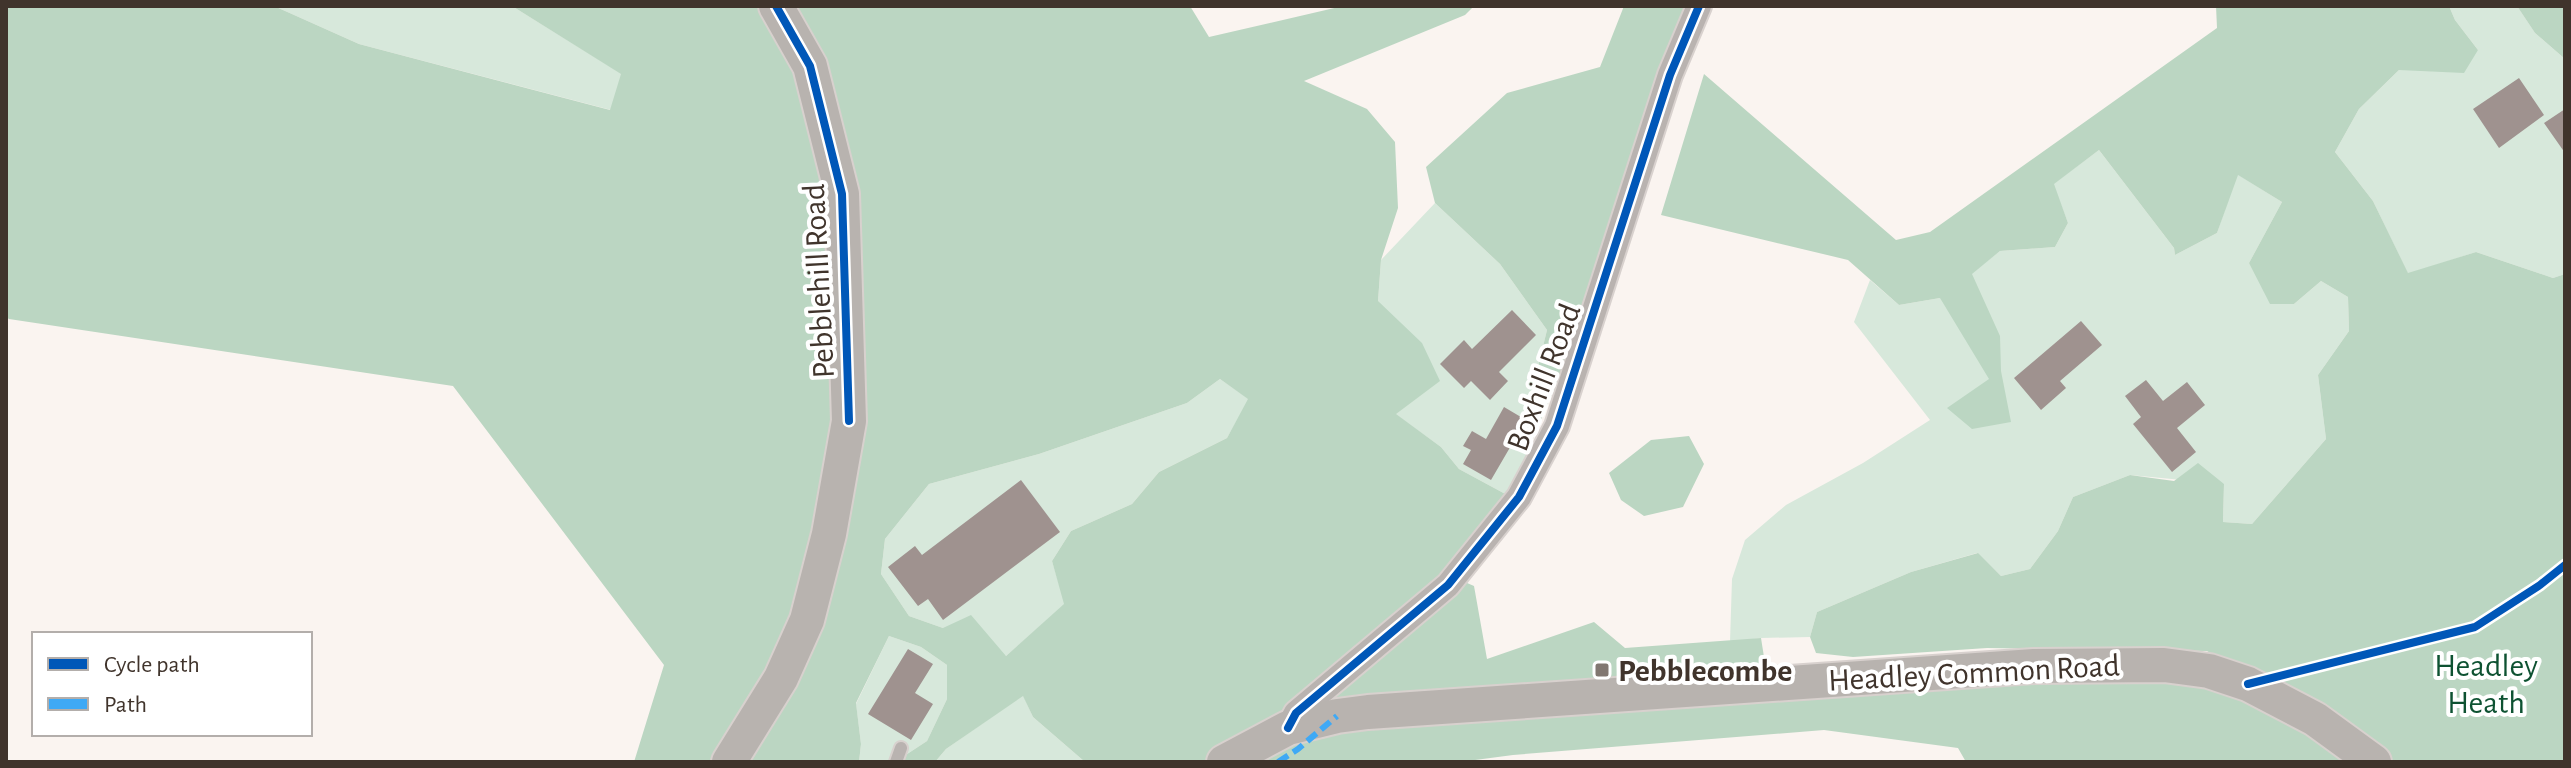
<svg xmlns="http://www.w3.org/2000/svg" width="2571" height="768" font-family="'Alegreya Sans',sans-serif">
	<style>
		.green { fill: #d7e8db }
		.forest { fill: #bbd6c2; fill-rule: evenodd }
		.building { fill: #9f928f }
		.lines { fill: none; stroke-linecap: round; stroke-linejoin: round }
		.lane-casing { stroke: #d8d1ce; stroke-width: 16 }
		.street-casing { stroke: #d8d1ce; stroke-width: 28 }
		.secondary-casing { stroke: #d8d1ce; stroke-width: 38 }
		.lane { stroke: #b9b3b0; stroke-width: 12 }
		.street { stroke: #b9b3b0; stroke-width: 24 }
		.secondary { stroke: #b8b3af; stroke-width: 34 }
		.quiet { stroke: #3fa9f5; stroke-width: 6; stroke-dasharray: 12 6; stroke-linecap: butt }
		.cycleway-casing { stroke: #fff; stroke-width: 13 }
		.cycleway { stroke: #0057b8; stroke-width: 8 }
		.poi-dot { fill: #817771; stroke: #fff; stroke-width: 3 }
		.labels { text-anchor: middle; stroke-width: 8; stroke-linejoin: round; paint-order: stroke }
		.street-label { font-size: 32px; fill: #40342c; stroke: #fff }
		.park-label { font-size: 32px; fill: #0e5232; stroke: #fff }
		.poi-label { font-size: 32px; font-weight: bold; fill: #40342c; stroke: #fff; text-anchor: start }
	</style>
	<rect width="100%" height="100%" fill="#faf4f0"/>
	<path class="green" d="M 274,6 L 512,6 L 622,74 L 611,110 L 359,44 Z
		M 2449,6 L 2517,6 L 2535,33 L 2565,59 L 2565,274 L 2553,278 L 2476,252 L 2408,274 L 2373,201 L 2335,152 L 2359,109 L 2399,70 L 2478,50 L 2455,20 Z
		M 2099,150 L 2174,248 L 2175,255 L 2217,233 L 2237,174 L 2282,202 L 2249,263 L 2294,304 L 2321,281 L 2348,297 L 2349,331 L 2318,375 L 2326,439 L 2252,524 L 2223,522 L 2224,484 L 2130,475 L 2073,497 L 2058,531 L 2030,569 L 2001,576 L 1977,553 L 1911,572 L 1817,612 L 1810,637 L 1761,638 L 1730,642 L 1732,579 L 1745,540 L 1786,505 L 1863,463 L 1930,420 L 1854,322 L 1870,280 L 1899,305 L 1940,298 L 2000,251 L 2055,247 L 2068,223 L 2053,184 Z
		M 1435,203 L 1500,264 L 1547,330 L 1528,407 L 1540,422 L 1509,496 L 1459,469 L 1441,447 L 1395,414 L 1378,301 L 1381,260 Z
		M 1220,379 L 1249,399 L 1227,438 L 1159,472 L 1132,504 L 1071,531 L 1052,561 L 1065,604 L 1006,656 L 943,628 L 909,616 L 881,574 L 885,539 L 929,484 L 1039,454 L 1187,403 Z
		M 889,636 L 921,647 L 947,665 L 947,699 L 927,741 L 895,762 L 859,762 L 861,744 L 856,704 Z
		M 1023,695 L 1033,717 L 1085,762 L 935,762 L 946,749 Z"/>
	<path class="forest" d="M 6,6 L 274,6 L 359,44 L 610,110 L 621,74 L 512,6 L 1190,6 L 1209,37 L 1343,6 L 1474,6 L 1465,15 L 1304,81 L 1367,109 L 1395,142 L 1398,208 L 1381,260 L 1378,301 L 1422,343 L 1440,381 L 1396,414 L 1441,447 L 1459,469 L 1509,496 L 1444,573 L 1474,586 L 1487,659 L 1594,622 L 1625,648 L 1761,638 L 1770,695 L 1994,683 L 2182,681 L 2246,695 L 2352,762 L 1966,762 L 1958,748 L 1824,730 L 1513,755 L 1460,762 L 1085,762 L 1033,717 L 1023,696 L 946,749 L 935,762 L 895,762 L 927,741 L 947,699 L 947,665 L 921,647 L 889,636 L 856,703 L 861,744 L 859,762 L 743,762 L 796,620 L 716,762 L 634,762 L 664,665 L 453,386 L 9,319 L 6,317 ZM 1220,379 L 1248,399 L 1227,438 L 1159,472 L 1132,504 L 1071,531 L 1052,561 L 1064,604 L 1006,656 L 971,615 L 943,628 L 909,616 L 881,574 L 885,539 L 929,484 L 1039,454 L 1187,403 Z
		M 1624,6 L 1689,6 L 1574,343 L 1540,422 L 1528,407 L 1547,330 L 1500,264 L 1435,203 L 1426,167 L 1507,93 L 1600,67 Z
		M 2216,6 L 2449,6 L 2455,20 L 2478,50 L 2464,73 L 2399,70 L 2359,109 L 2335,152 L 2373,201 L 2408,273 L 2476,252 L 2553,278 L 2565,274 L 2565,762 L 2389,762 L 2207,651 L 1987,648 L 1853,657 L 1816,653 L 1810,637 L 1817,612 L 1911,572 L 1978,553 L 2001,576 L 2030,569 L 2058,531 L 2073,497 L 2130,475 L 2174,481 L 2198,463 L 2224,484 L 2223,522 L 2252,524 L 2326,439 L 2318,375 L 2349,331 L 2348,297 L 2321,281 L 2294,304 L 2270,304 L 2249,263 L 2282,202 L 2238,175 L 2217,233 L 2175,255 L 2174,248 L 2099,150 L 2054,184 L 2068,223 L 2055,247 L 2000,251 L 1972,274 L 2000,336 L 2001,371 L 2011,422 L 1972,429 L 1947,408 L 1989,379 L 1940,298 L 1899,305 L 1848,260 L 1661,215 L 1704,74 L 1896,240 L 1930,232 L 2217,28 Z
		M 2517,6 L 2565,6 L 2565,59 L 2535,33 Z
		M 1689,436 L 1704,464 L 1683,507 L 1644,516 L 1621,500 L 1609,473 L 1651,440 Z"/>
	<path class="building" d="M 2519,78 L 2544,115 L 2499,148 L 2473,109 Z
		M 2565,109 L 2565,153 L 2544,123 Z
		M 1512,310 L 1536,335 L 1499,372 L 1508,381 L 1490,400 L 1471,381 L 1464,388 L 1440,364 L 1464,340 L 1472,349 Z
		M 2081,321 L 2102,345 L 2060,381 L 2066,388 L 2041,410 L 2014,378 Z
		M 2146,380 L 2163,401 L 2187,382 L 2205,405 L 2177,428 L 2196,452 L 2172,472 L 2133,424 L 2141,417 L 2125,396 Z
		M 1504,407 L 1526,420 L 1491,480 L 1463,464 L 1471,450 L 1463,446 L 1472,431 L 1486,439 Z
		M 1021,480 L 1060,532 L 943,620 L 928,599 L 918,606 L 888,567 L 915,546 L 922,555 Z
		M 908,649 L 933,664 L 915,693 L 933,704 L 911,740 L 868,714 Z"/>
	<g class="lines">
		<defs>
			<path id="lane" d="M 896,762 L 901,748"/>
			<path id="street" d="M 1288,728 L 1296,713 L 1448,585 L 1519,497 L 1557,426 L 1670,75 L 1699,6"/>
			<path id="secondary" d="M 729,762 L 781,678 L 807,620 L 829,534 L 849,421 L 842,194 L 810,66 L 776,6
				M 1224,762 L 1288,728 L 1337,716 L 1368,712 L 2034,666 L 2164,665 L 2209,671 L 2248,684 L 2315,719 L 2374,762"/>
		</defs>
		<use href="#lane" class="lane-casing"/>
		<use href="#street" class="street-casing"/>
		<use href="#secondary" class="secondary-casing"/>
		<use href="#lane" class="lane"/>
		<use href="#street" class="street"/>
		<use href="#secondary" class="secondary"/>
		<path class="quiet" d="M 1278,762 L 1298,749 L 1337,716"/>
		<defs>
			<path id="cycleway" d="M 776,6 L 810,66 L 842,194 L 849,421
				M 2248,684 L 2475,627 L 2540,585 L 2565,565
				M 1288,728 L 1296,713 L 1448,585 L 1519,497 L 1557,426 L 1670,75 L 1699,6"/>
		</defs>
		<use href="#cycleway" class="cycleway-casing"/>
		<use href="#cycleway" class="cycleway"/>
	</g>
	<rect class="poi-dot" x="1594" y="662" width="16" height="16" rx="4"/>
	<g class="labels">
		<g class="street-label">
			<text transform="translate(818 281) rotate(-93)" y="11">Pebblehill Road</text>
			<text transform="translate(1543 377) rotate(-69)" y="11">Boxhill Road</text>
			<text transform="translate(1974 672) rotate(-3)" y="11">Headley Common Road</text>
		</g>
		<g class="park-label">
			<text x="2486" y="676">Headley<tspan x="2486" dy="37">Heath</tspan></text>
		</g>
		<g class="poi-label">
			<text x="1618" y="681">Pebblecombe</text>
		</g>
	</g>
	<rect width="2571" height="768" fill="none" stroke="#40342c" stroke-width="16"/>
	<rect x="32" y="632" width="280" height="104" fill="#ffffff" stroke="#b3aeab" stroke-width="2"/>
	<rect x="48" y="658" width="40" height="12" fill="#0057b8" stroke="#b3aeab" stroke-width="2"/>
	<text x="104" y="672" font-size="24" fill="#40342c">Cycle path</text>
	<rect x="48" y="698" width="40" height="12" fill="#3fa9f5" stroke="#b3aeab" stroke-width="2"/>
	<text x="104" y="712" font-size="24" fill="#40342c">Path</text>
</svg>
